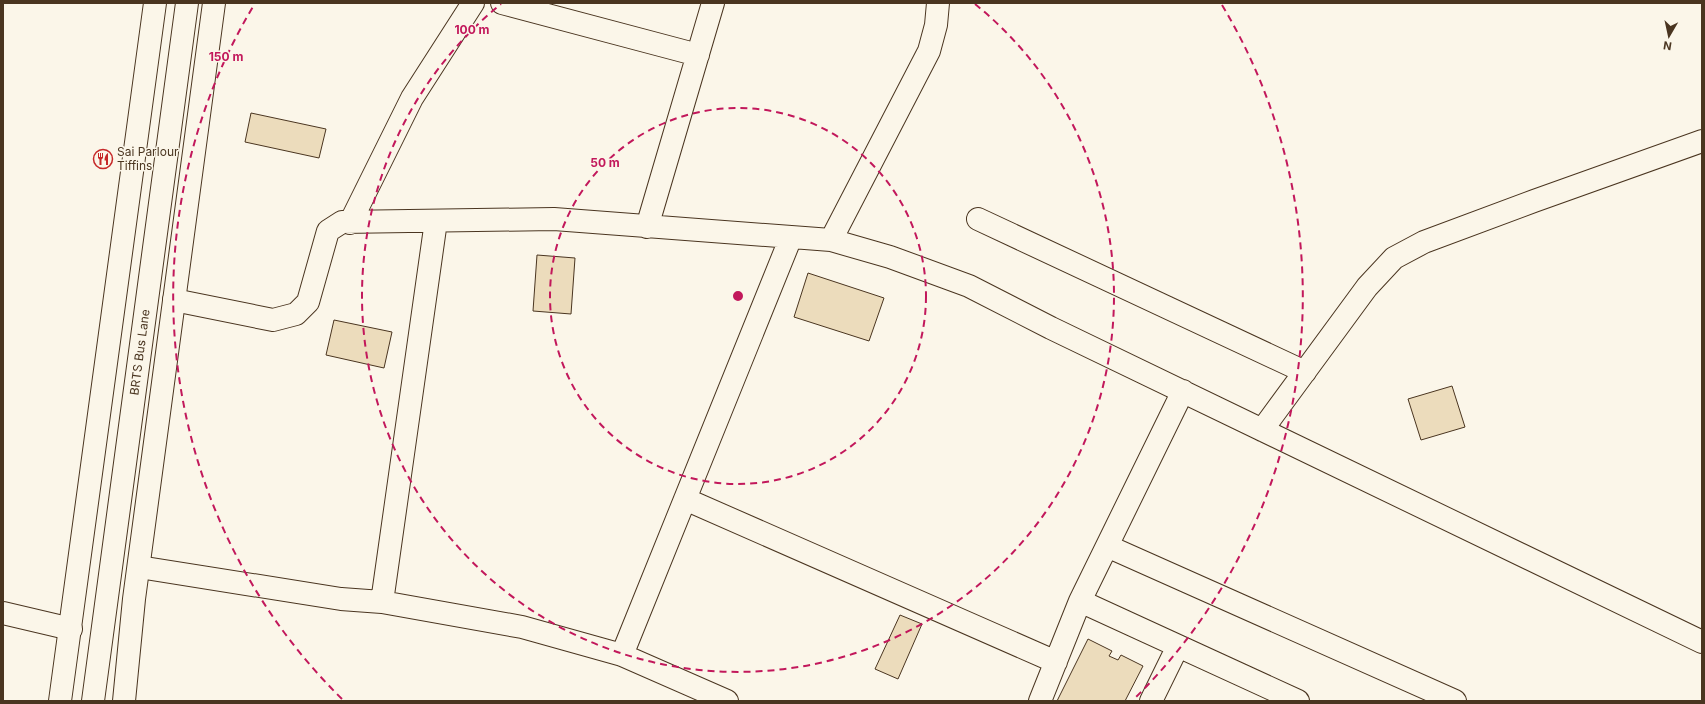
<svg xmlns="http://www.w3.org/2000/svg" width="1705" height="704" font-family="Inter,sans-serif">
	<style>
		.building { fill: #ecdcbc; stroke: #4a3520 }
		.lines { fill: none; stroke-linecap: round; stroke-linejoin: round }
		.street-casing { stroke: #4a3520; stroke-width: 24 }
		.primary-casing { stroke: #4a3520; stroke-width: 24 }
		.street { stroke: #fbf6e9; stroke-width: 22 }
		.primary { stroke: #fbf6e9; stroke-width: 22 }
		.ring { fill: none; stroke: #c2185b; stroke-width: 2; stroke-dasharray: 7 5 }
		.labels { text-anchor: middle; stroke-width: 3; stroke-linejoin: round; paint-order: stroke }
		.poi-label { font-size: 12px; fill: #4a3520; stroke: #fbf6e9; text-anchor: start }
		.street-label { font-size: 12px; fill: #4a3520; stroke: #fbf6e9 }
		.centre { fill: #c2185b; stroke: #fbf6e9; stroke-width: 2 }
		.ring-label { font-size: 12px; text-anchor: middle; font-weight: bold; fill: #c2185b; stroke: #fbf6e9; stroke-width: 3; stroke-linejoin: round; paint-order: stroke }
	</style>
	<rect width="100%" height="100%" fill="#fbf6e9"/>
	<path class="building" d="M 251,113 L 326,129 L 319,158 L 245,142 Z
		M 537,255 L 575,258 L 571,314 L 533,311 Z
		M 808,273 L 884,298 L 869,341 L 794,317 Z
		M 334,320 L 392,332 L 384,368 L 326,355 Z
		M 1452,386 L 1465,427 L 1421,440 L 1408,399 Z
		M 900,615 L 922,624 L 898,679 L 875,669 Z
		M 1088,639 L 1112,651 L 1109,656 L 1118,660 L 1121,655 L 1143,666 L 1125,701 L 1057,701 Z"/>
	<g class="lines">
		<defs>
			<path id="street" d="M 502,3 L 698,55
				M 978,219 L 1305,372
				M 350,223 L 412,98 L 473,3
				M 647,227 L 713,3
				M 831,240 L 929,51 L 936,25 L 938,3
				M 174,300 L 273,320 L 296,314 L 308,302 L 328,231 L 342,222 L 554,219 L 831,240 L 890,257 L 969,286 L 1051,328 L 1702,642
				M 1262,430 L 1367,287 L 1394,258 L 1424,242 L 1534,201 L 1702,141
				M 685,499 L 1056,662
				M 1107,546 L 1455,701
				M 139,567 L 341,599 L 382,602 L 522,627 L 622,655 L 727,701
				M 1080,601 L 1298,701
				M 382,602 L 436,221
				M 3,613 L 71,629
				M 622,655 L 791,237
				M 1040,701 L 1080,601 L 1183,391
				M 1151,701 L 1178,646"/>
			<g id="primary">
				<path d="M 60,701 L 155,3"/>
				<path id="s1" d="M 93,701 L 187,3"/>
				<path d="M 124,701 L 134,599 L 214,3"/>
			</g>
		</defs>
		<use href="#street" class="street-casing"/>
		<use href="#primary" class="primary-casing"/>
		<use href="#street" class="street"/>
		<use href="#primary" class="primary"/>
	</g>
	<g class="ring">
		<circle cx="738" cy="296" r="188"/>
		<path d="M975 4A376 376 0 1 1 501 4"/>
		<path d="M342 699A565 565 0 0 1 254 5M1222 5A565 565 0 0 1 1134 699"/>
	</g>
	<defs>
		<symbol id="restaurant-ring" viewBox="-11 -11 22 22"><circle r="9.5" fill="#fbf6e9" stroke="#c62828" stroke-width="1.5"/><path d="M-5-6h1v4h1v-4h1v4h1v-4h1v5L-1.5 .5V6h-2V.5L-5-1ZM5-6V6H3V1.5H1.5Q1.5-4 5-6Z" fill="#c62828"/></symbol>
	</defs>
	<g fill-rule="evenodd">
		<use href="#restaurant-ring" x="92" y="148" width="22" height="22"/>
	</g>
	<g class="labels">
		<g class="poi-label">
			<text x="117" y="156">Sai Parlour<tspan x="117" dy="14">Tiffins</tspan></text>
		</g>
		<g class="street-label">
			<text dy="4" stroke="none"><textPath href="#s1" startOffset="352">BRTS Bus Lane</textPath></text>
		</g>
	</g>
	<circle cx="738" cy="296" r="6" class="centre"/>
	<g class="ring-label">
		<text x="472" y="34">100 m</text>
		<text x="226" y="61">150 m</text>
		<text x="605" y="167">50 m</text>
	</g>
	<rect width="1705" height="704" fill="none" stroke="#4a3520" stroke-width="8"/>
	<g transform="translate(1669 36) rotate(189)" stroke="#fbf6e9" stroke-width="3" paint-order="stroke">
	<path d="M0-3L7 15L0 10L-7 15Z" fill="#4a3520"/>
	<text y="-6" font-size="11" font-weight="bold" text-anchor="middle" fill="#4a3520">N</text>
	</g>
</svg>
